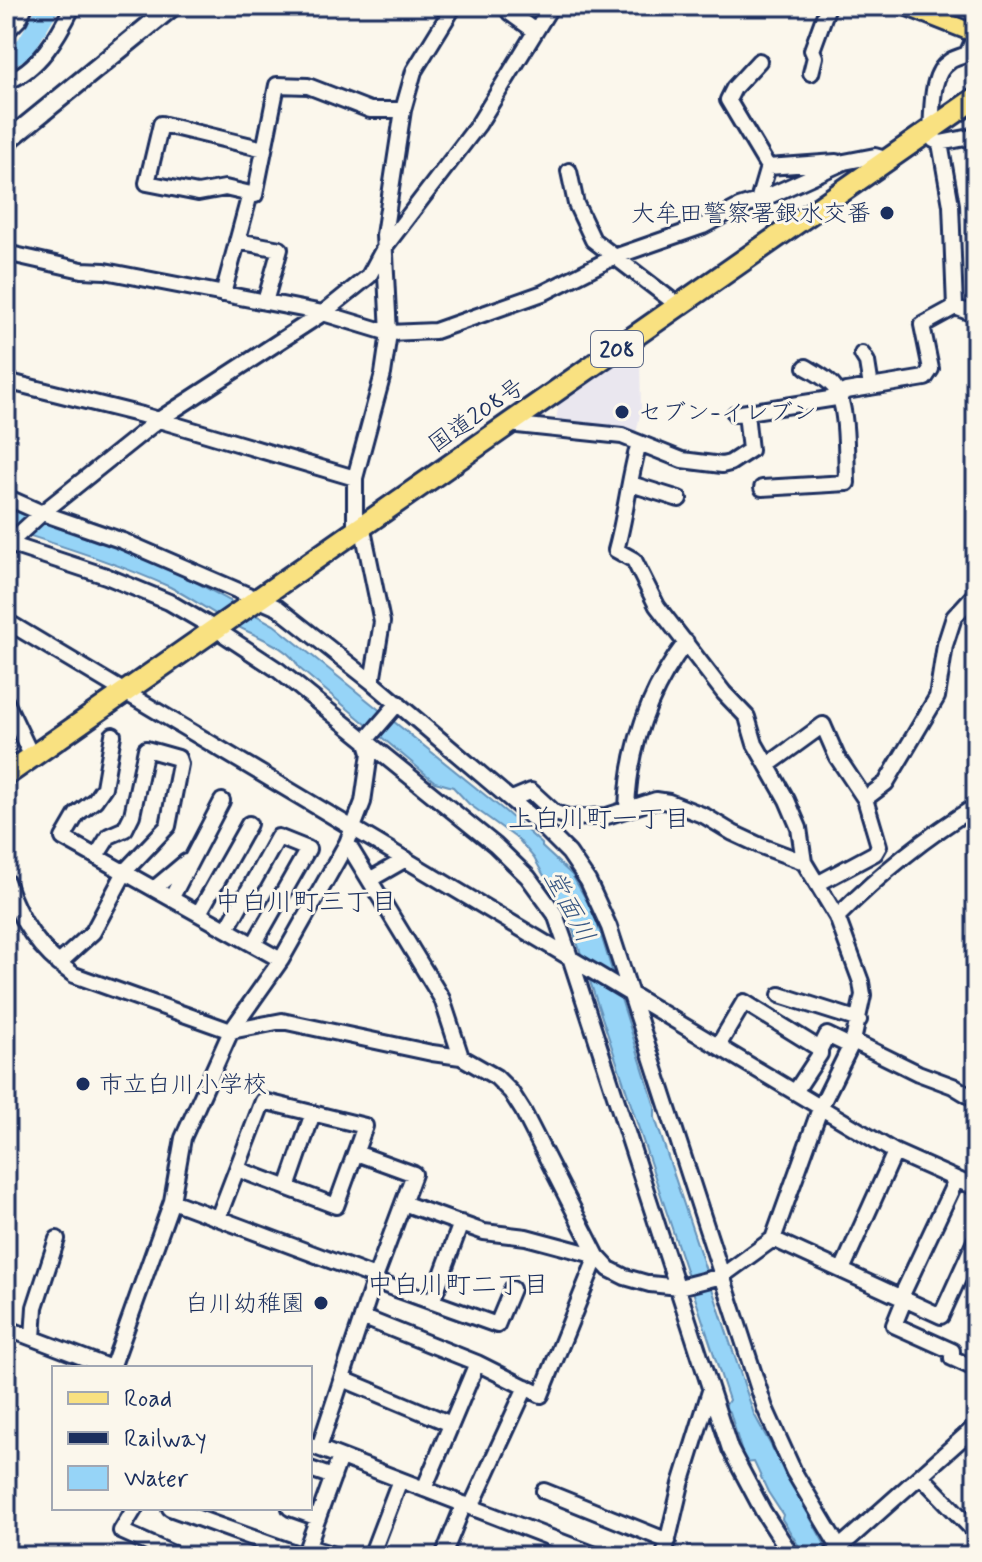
<svg xmlns="http://www.w3.org/2000/svg" width="982" height="1562" font-family="Mynerve,'Klee One',sans-serif">
	<style>
		.built { fill: #eae7ef }
		.water { fill: #96d4f7; stroke: #6592ba; stroke-width: 2 }
		.lines { fill: none; stroke-linecap: round; stroke-linejoin: round }
		.river { stroke: #96d4f7; stroke-width: 20 }
		.minor-casing { stroke: #1b2f5e; stroke-width: 20 }
		.major-casing { stroke: #1b2f5e; stroke-width: 22 }
		.highway-casing { stroke: #1b2f5e; stroke-width: 26 }
		.minor { stroke: #fbf7ec; stroke-width: 14 }
		.major { stroke: #f9e181; stroke-width: 16 }
		.highway { stroke: #f9e181; stroke-width: 20 }
		.rail { stroke: #1b2f5e; stroke-width: 3 }
		.poi-dot { fill: #1b2f5e; stroke: #fbf7ec; stroke-width: 3 }
		.labels { text-anchor: middle; stroke-width: 6; stroke-linejoin: round; paint-order: stroke }
		.shield { fill: #fbf7ec; stroke: #5e6b89; stroke-width: 2 }
		.shield-label { font-size: 22px; font-weight: bold; fill: #1b2f5e }
		.poi-label { font-size: 24px; fill: #1b2f5e; stroke: #fbf7ec; text-anchor: end }
		.street-label { font-size: 24px; fill: #1b2f5e; stroke: #fbf7ec }
		.neighbourhood-label { font-size: 26px; fill: #1b2f5e; stroke: #fbf7ec }
		.water-label { font-size: 26px; font-style: italic; fill: #3a5884; stroke: #fbf7ec }
	</style>
	<rect width="100%" height="100%" fill="#fbf7ec"/>
	<filter id="ink" filterUnits="userSpaceOnUse"><feTurbulence type="fractalNoise" baseFrequency=".0125" numOctaves="2"/><feDisplacementMap in="SourceGraphic" scale="16" xChannelSelector="R" yChannelSelector="G"/><feConvolveMatrix kernelMatrix="1 2 1 2 8 2 1 2 1" color-interpolation-filters="sRGB"/></filter>
	<g filter="url(#ink)">
		<path class="built" d="M 627,355 L 640,359 L 641,409 L 636,435 L 555,425 L 559,403 Z"/>
		<path class="water" d="M 6,508 L 161,563 L 274,625 L 506,812 L 542,844 L 542,847 L 572,875 L 594,913 L 655,1107 L 655,1118 L 754,1414 L 831,1556 L 805,1556 L 782,1519 L 783,1515 L 768,1492 L 754,1462 L 745,1463 L 730,1412 L 723,1409 L 729,1400 L 571,924 L 534,858 L 519,840 L 469,804 L 453,787 L 435,782 L 299,668 C 292,651 266,640 251,633 C 223,621 197,601 170,587 C 117,563 61,546 6,528 Z"/>
		<g class="lines">
			<path class="river" d="M 6,60 L 26,46 L 49,6"/>
			<defs>
				<path id="minor" d="M 506,6 L 510,13 L 535,31
					M 6,32 L 19,19 L 25,6
					M 811,73 L 815,57 L 812,50 L 828,6
					M 6,82 C 39,70 58,36 73,6
					M 931,129 C 933,109 930,74 949,62 C 953,58 961,57 967,54 L 976,34
					M 934,140 L 940,143 L 976,136
					M 940,143 L 951,205 L 955,307
					M 264,149 L 161,124 L 147,183 L 198,193 L 225,188 L 255,195 L 277,85 L 308,86 L 370,110 L 403,110
					M 768,167 L 836,162
					M 569,171 L 576,204 L 593,240 L 679,306
					M 758,201 L 768,167 L 728,100 L 734,88 L 759,61
					M 237,241 L 280,249 L 265,302
					M 6,253 L 82,270 L 105,271 L 323,313 L 389,333 L 435,331 L 543,293 L 614,257 L 703,226 L 739,207 L 758,201 L 844,162 L 875,156 L 889,160
					M 223,294 L 250,194
					M 862,354 L 867,362 L 871,387
					M 6,381 L 142,415 L 355,478
					M 735,414 L 836,398 L 846,391 L 925,378 L 931,369 L 922,325 L 955,307 L 976,315
					M 508,424 L 622,436 L 682,460 L 722,465 L 730,463 L 750,450 L 746,413
					M 631,484 L 679,499
					M 762,488 L 847,483 C 846,461 848,407 836,390 C 830,380 816,373 806,367
					M 6,497 L 42,513 L 123,541 L 278,608 L 372,682 L 542,826 L 569,853 L 588,881 L 609,927 L 765,1408 L 794,1472 L 844,1556
					M 362,525 L 382,622 L 372,682
					M 355,531 L 355,478 L 383,374 L 389,333 L 384,235 L 403,110 L 414,71 L 454,6
					M 6,543 L 106,576 L 169,602 L 217,630 L 278,670 L 495,845 L 528,877 L 555,914 L 570,957 L 730,1449 L 763,1511 L 792,1556
					M 6,546 L 42,513 L 157,421 L 323,313 L 369,276 L 384,248 L 478,125 L 551,6
					M 6,621 L 895,1152 L 976,1188
					M 6,702 L 32,757
					M 113,735 L 104,787 L 95,800 L 77,814 L 63,838 L 281,960
					M 366,740 L 398,703
					M 768,765 L 823,725 L 837,757 L 865,799
					M 512,799 L 531,791 L 555,813 L 572,818 L 607,816 L 656,800 L 669,802 L 705,816 L 733,833 L 761,846 L 804,862
					M 627,809 C 629,748 649,691 686,642
					M 347,843 L 442,999 L 461,1057
					M 371,879 L 406,859
					M 6,881 C 19,920 39,951 74,975 L 231,1031 L 282,1021 L 432,1053 L 461,1057 L 496,1077 L 511,1092 L 523,1111 L 597,1256 L 609,1269 L 625,1277 L 650,1284 L 679,1287 L 722,1276 L 773,1239 L 821,1106 L 853,1041 L 863,995 L 861,982 L 837,917 L 804,862 L 799,828 L 787,800 L 755,744 L 747,717 L 724,693 L 657,606 L 634,560 L 616,550 C 626,514 629,478 639,443
					M 819,883 L 875,853 L 879,846 L 865,799 L 886,783 L 937,697 L 945,645 L 954,617 L 976,593
					M 155,888 L 186,862
					M 172,897 L 222,801
					M 199,913 L 249,824
					M 837,917 C 879,875 925,837 976,806
					M 227,929 L 278,837 L 308,849 L 254,944
					M 58,964 L 93,932 L 126,870 L 168,826 L 180,764 L 178,758 L 146,749 L 132,815 L 125,829 L 109,836 L 97,855
					M 780,995 L 859,1020
					M 853,1041 L 918,1073 L 953,1086 L 976,1100
					M 718,1046 L 744,1002 L 820,1049 L 827,1035 L 850,1046
					M 795,1092 L 820,1054 L 820,1049
					M 287,1188 L 313,1113
					M 172,1201 L 375,1277
					M 403,1203 L 484,1232 L 526,1237 L 597,1256
					M 218,1218 L 263,1101 L 365,1126 L 336,1206 L 237,1169
					M 773,1239 L 941,1316 L 976,1239
					M 842,1270 L 895,1152
					M 374,1281 L 497,1325 L 512,1289
					M 901,1297 L 956,1180
					M 905,1298 L 894,1325 L 952,1351 L 952,1358 L 976,1369
					M 432,1302 L 461,1223
					M 362,1317 L 477,1363 L 541,1395 L 597,1256
					M 6,1328 L 111,1368
					M 33,1338 L 35,1307 L 57,1239
					M 112,1368 L 172,1201 L 183,1138 L 231,1031 L 281,960 L 347,843 L 363,802 L 370,753 L 366,740
					M 343,1379 L 451,1424
					M 310,1445 L 598,1556
					M 319,1448 L 374,1281 L 414,1174 L 356,1153
					M 310,1469 L 333,1477
					M 921,1476 L 976,1533
					M 424,1489 L 477,1363
					M 544,1491 L 668,1541
					M 471,1507 L 526,1387
					M 135,1508 L 121,1531 L 177,1556
					M 170,1508 L 303,1556
					M 290,1508 L 318,1518
					M 308,1547 L 337,1556
					M 304,1556 L 340,1457
					M 371,1556 L 400,1480
					M 443,1556 L 464,1504
					M 664,1556 L 681,1484 L 710,1391
					M 830,1556 L 976,1426"/>
				<path id="major" d="M 905,6 L 976,34"/>
				<path id="highway" d="M 6,775 L 976,98"/>
			</defs>
			<use href="#minor" class="minor-casing"/>
			<use href="#major" class="major-casing"/>
			<use href="#highway" class="highway-casing"/>
			<use href="#minor" class="minor"/>
			<use href="#major" class="major"/>
			<use href="#highway" class="highway"/>
			<path class="rail" d="M 6,129 L 157,6
				M 6,155 L 189,6"/>
		</g>
	</g>
	<g class="poi-dot">
		<circle cx="887" cy="213" r="8"/>
		<circle cx="622" cy="412" r="8"/>
		<circle cx="83" cy="1084" r="8"/>
		<circle cx="321" cy="1303" r="8"/>
	</g>
	<g class="labels">
		<rect class="shield" x="591" y="331" width="52" height="36" rx="6"/>
		<g class="shield-label">
			<text x="617" y="357">208</text>
		</g>
		<g class="poi-label">
			<text x="871" y="221">大牟田警察署銀水交番</text>
			<text x="638" y="420" text-anchor="start">セブン-イレブン</text>
			<text x="99" y="1092" text-anchor="start">市立白川小学校</text>
			<text x="305" y="1311">白川幼稚園</text>
		</g>
		<g class="street-label">
			<text transform="translate(476 415) rotate(-35)" y="8">国道208号</text>
		</g>
		<g class="neighbourhood-label">
			<text x="599" y="827">上白川町一丁目</text>
			<text x="306" y="910">中白川町三丁目</text>
			<text x="458" y="1293">中白川町二丁目</text>
		</g>
		<g class="water-label">
			<text transform="translate(570 906) rotate(62)" y="9">堂面川</text>
		</g>
	</g>
	<rect width="982" height="1562" fill="none" stroke="#fbf7ec" stroke-width="32"/>
	<rect x="16" y="16" width="950" height="1530" fill="none" stroke="#1b2f5e" stroke-width="3" filter="url(#ink)"/>
	<rect x="52" y="1366" width="260" height="144" fill="#fbf7ec" stroke="#a1a7b3" stroke-width="2"/>
	<rect x="68" y="1392" width="40" height="12" fill="#f9e181" stroke="#a1a7b3" stroke-width="2"/>
	<text x="124" y="1406" font-size="24" fill="#1b2f5e">Road</text>
	<rect x="68" y="1432" width="40" height="12" fill="#1b2f5e" stroke="#a1a7b3" stroke-width="2"/>
	<text x="124" y="1446" font-size="24" fill="#1b2f5e">Railway</text>
	<rect x="68" y="1466" width="40" height="24" fill="#96d4f7" stroke="#a1a7b3" stroke-width="2"/>
	<text x="124" y="1486" font-size="24" fill="#1b2f5e">Water</text>
</svg>
